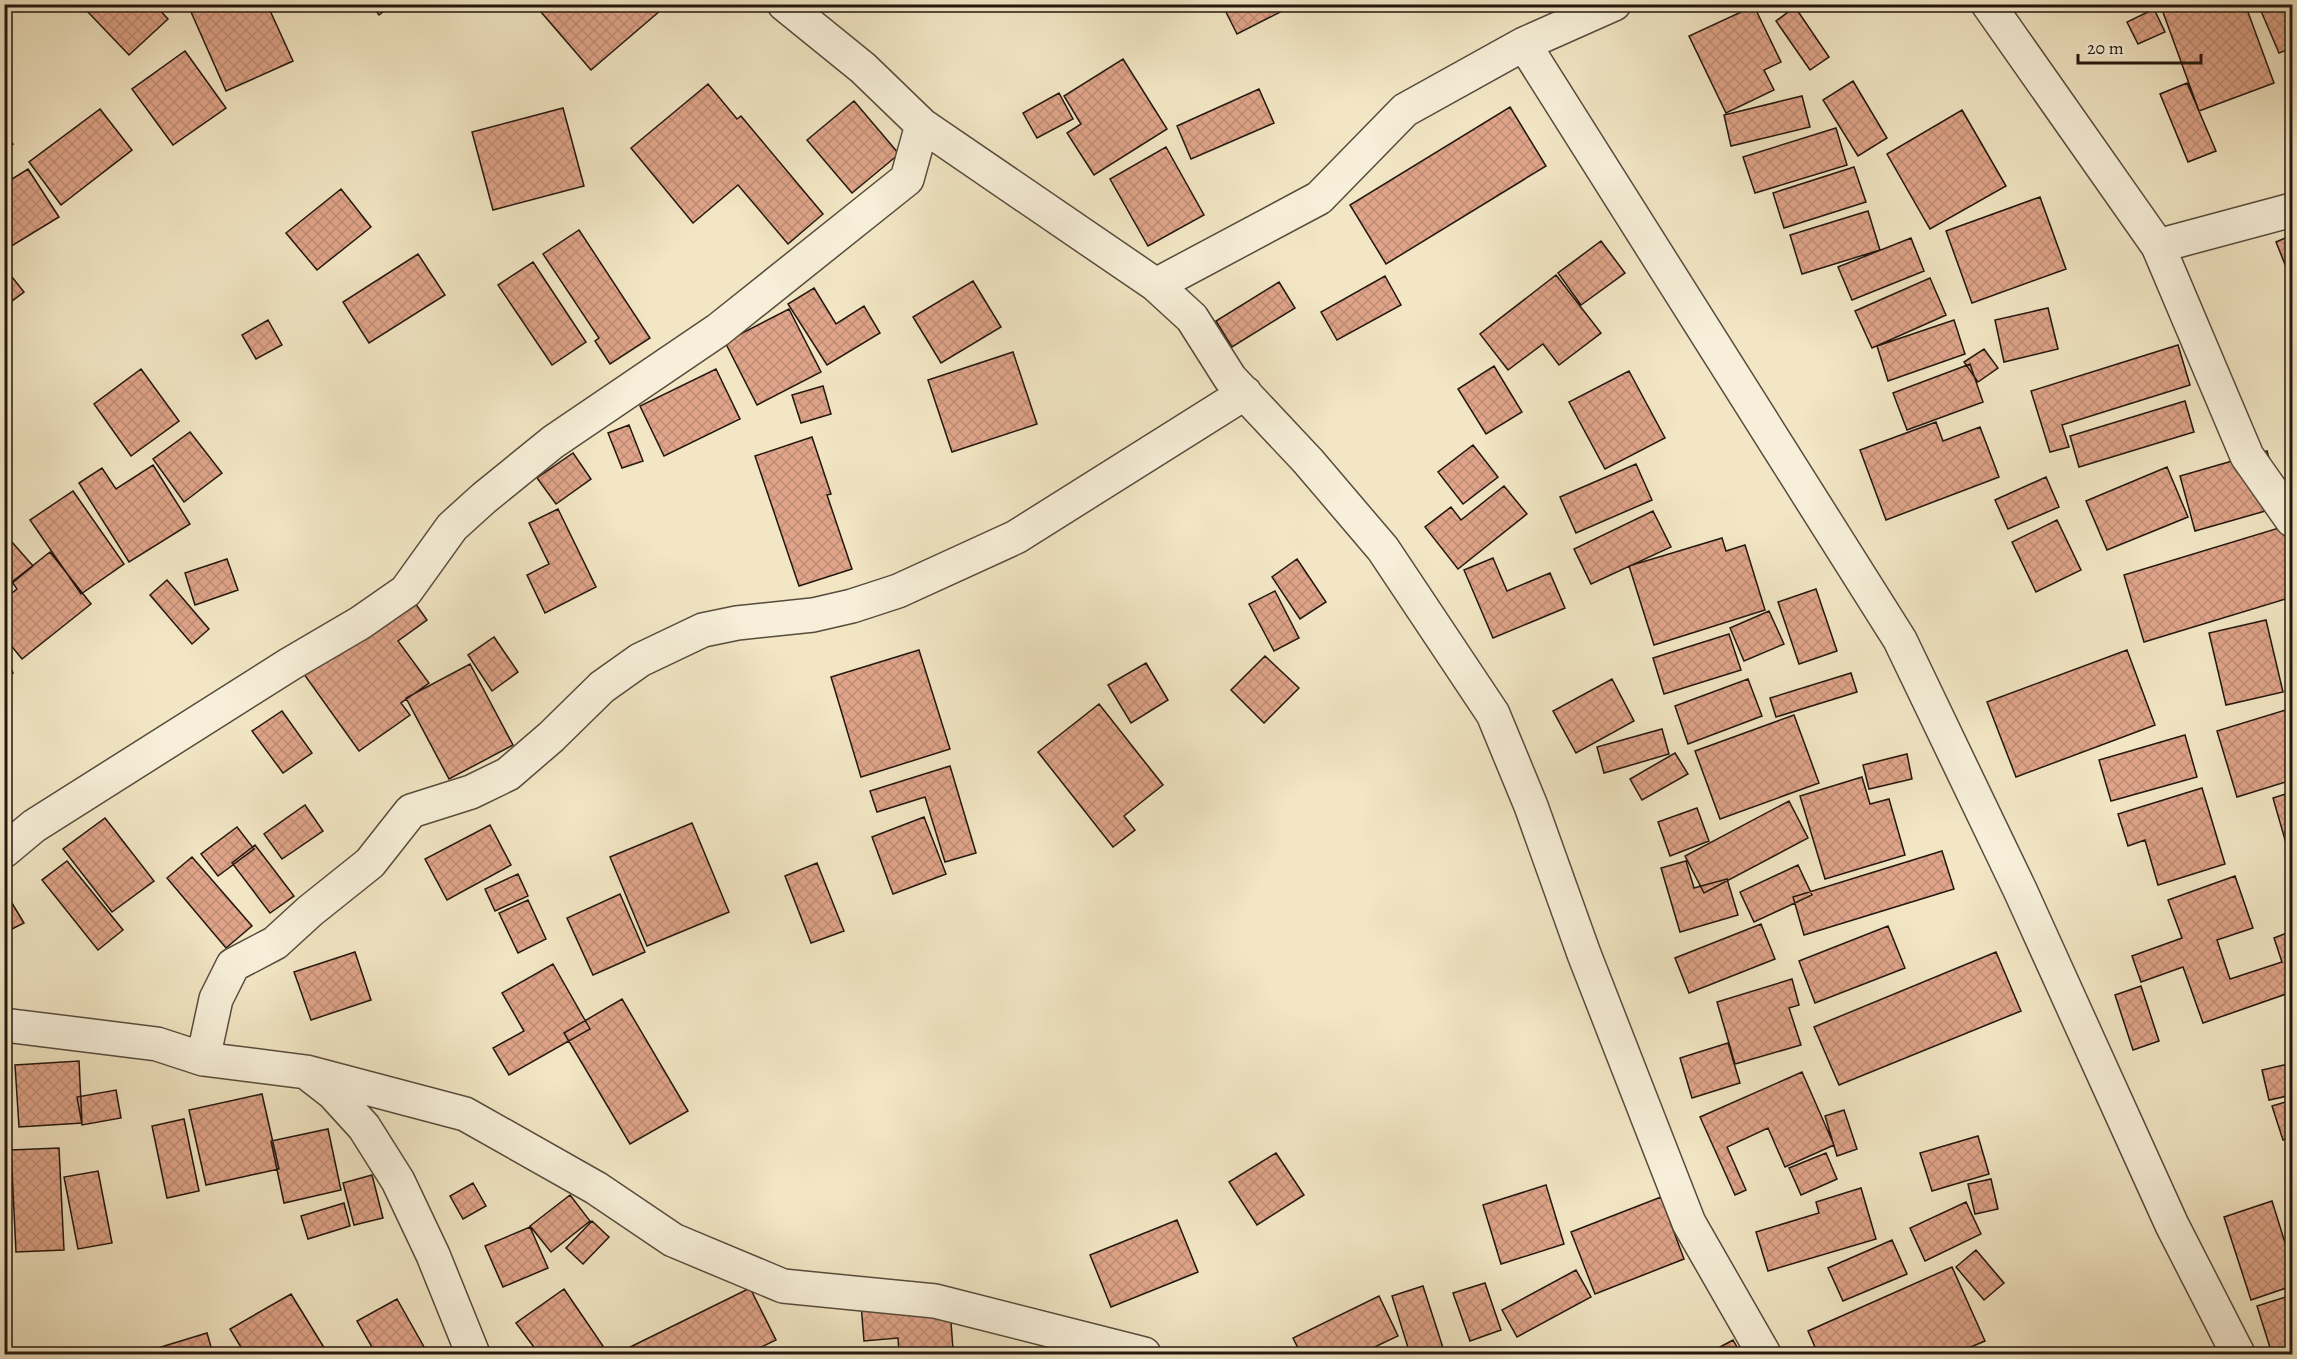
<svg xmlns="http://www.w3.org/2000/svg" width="2297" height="1359" font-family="Alegreya,serif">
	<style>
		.building { fill: url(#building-cross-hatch); stroke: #23170e; stroke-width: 1.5 }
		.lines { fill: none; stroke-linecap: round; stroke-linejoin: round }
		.minor-casing { stroke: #574b3c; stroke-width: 36 }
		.minor { stroke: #f7efd9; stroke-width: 33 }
	</style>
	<defs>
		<pattern id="building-cross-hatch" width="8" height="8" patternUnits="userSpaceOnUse" patternTransform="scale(1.5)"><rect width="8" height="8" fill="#dfa489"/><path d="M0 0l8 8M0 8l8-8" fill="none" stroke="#bf8c75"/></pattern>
	</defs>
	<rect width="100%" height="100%" fill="#f2e6c4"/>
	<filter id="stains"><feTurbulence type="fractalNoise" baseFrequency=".00333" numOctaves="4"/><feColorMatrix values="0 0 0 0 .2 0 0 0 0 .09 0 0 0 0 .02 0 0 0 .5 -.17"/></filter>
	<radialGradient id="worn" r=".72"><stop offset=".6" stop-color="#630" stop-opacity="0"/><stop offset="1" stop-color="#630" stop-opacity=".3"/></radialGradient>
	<path class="building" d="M 92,4 L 154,4 L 168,19 L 129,55 L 86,10 Z
		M 209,4 L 267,4 L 293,61 L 226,91 L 191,12 Z
		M 371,4 L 393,4 L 379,15 Z
		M 551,4 L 668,4 L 591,70 L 541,12 Z
		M 1222,4 L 1296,4 L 1237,34 Z
		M 2160,4 L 2245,4 L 2274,83 L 2199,111 Z
		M 2258,4 L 2292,4 L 2292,48 L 2279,53 Z
		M 1754,6 L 1781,62 L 1764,70 L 1774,90 L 1726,113 L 1689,36 Z
		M 1795,7 L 1829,57 L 1810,70 L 1776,21 Z
		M 2154,9 L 2165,32 L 2138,44 L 2127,22 Z
		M 185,51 L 226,108 L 173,145 L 132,89 Z
		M 1123,59 L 1167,129 L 1094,175 L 1067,133 L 1081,124 L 1064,96 Z
		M 1853,81 L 1887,138 L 1858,156 L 1823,100 Z
		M 2187,83 L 2216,151 L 2188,162 L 2160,94 Z
		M 708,84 L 737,119 L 741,116 L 823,214 L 788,244 L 738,185 L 693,223 L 631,148 Z
		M 1259,89 L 1274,123 L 1191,159 L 1177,126 Z
		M 1059,93 L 1073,119 L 1037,138 L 1023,113 Z
		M 1802,96 L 1810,127 L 1731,146 L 1724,115 Z
		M 854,101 L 899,154 L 852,193 L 807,140 Z
		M 1510,107 L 1546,166 L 1386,264 L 1350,205 Z
		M 563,108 L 584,186 L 493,210 L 472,132 Z
		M 100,109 L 132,150 L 61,205 L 29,162 Z
		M 1962,110 L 2006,186 L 1930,229 L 1887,154 Z
		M 1836,128 L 1847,165 L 1755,193 L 1743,157 Z
		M 4,134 L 13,144 L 4,150 Z
		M 1166,147 L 1204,215 L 1148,246 L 1110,179 Z
		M 1854,167 L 1866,202 L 1784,228 L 1773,193 Z
		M 28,169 L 59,217 L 5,250 L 4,184 Z
		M 341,189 L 371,227 L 317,270 L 286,233 Z
		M 2040,197 L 2066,269 L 1972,303 L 1946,231 Z
		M 1868,211 L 1880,250 L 1802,274 L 1790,235 Z
		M 579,230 L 650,338 L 610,364 L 595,341 L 599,338 L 543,254 Z
		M 2292,235 L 2292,276 L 2290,277 L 2276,242 Z
		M 1911,238 L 1924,271 L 1852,300 L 1838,267 Z
		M 1601,241 L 1625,273 L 1581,305 L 1558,273 Z
		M 418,254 L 445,295 L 369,343 L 343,302 Z
		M 533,262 L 586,342 L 552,365 L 498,285 Z
		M 4,267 L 24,292 L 4,307 Z
		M 1556,275 L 1601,333 L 1559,365 L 1543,344 L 1508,370 L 1480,334 Z
		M 1385,276 L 1401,305 L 1337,340 L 1321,312 Z
		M 1930,278 L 1946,315 L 1872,348 L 1855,311 Z
		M 973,281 L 1001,327 L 941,363 L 913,317 Z
		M 1279,282 L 1295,308 L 1232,347 L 1216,321 Z
		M 814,288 L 836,324 L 864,306 L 880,333 L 827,365 L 788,304 Z
		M 2048,308 L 2058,349 L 2004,362 L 1995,320 Z
		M 789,309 L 821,372 L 757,405 L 725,342 Z
		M 268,320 L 282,345 L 256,359 L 242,335 Z
		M 1954,320 L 1965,354 L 1888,381 L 1877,346 Z
		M 2178,345 L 2190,385 L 2062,425 L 2069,447 L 2050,452 L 2031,391 Z
		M 1984,349 L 1998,368 L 1978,382 L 1964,362 Z
		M 1013,352 L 1037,424 L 952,452 L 928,380 Z
		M 1970,364 L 1983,402 L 1907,430 L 1893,393 Z
		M 1494,366 L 1522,412 L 1486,434 L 1458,389 Z
		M 141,369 L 179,421 L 131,456 L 94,404 Z
		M 716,369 L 740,419 L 664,456 L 640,406 Z
		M 1629,371 L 1665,438 L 1605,469 L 1569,402 Z
		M 823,386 L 831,414 L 801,423 L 792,395 Z
		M 2185,401 L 2194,432 L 2079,467 L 2070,436 Z
		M 1936,422 L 1943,441 L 1980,427 L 1999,477 L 1886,520 L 1860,450 Z
		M 629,425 L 643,461 L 622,468 L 608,433 Z
		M 190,432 L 222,473 L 184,502 L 153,459 Z
		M 812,437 L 831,494 L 827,495 L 852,569 L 799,586 L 755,456 Z
		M 1473,445 L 1498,477 L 1463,504 L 1438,472 Z
		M 2267,451 L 2283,506 L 2195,531 L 2180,476 Z
		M 573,453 L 591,479 L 556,504 L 537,478 Z
		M 1636,464 L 1652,500 L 1576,533 L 1560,497 Z
		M 153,465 L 190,524 L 129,562 L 79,483 L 102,468 L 116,489 Z
		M 2167,467 L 2188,517 L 2107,550 L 2086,501 Z
		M 2046,477 L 2059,507 L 2008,529 L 1995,500 Z
		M 1504,486 L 1527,514 L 1458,569 L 1425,527 L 1451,507 L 1461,520 Z
		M 73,491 L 124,564 L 81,594 L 30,520 Z
		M 558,509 L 596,587 L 545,613 L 527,575 L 549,564 L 529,523 Z
		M 1653,511 L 1671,547 L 1591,584 L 1574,549 Z
		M 2057,520 L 2081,570 L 2036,592 L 2012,542 Z
		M 2292,524 L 2292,597 L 2144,642 L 2124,575 Z
		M 4,533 L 33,566 L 4,590 Z
		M 1722,538 L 1726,551 L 1745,545 L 1765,610 L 1654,645 L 1629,566 Z
		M 50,552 L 91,604 L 22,659 L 4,637 L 4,599 L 17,589 L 12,582 Z
		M 1493,558 L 1507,591 L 1550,573 L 1565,608 L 1493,638 L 1464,570 Z
		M 227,559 L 238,590 L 195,605 L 185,573 Z
		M 1297,559 L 1326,602 L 1300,619 L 1272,577 Z
		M 167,580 L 209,629 L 192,644 L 150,595 Z
		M 1816,589 L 1837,651 L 1799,664 L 1778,602 Z
		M 1275,591 L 1299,638 L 1274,651 L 1249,604 Z
		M 408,593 L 427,620 L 398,641 L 429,683 L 401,703 L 410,715 L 359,751 L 301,670 Z
		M 1769,611 L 1784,644 L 1744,661 L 1730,628 Z
		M 2266,620 L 2283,692 L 2226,705 L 2209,633 Z
		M 1729,634 L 1741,670 L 1664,694 L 1653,658 Z
		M 494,637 L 518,672 L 492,691 L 468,655 Z
		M 919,650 L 950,749 L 861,777 L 831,677 Z
		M 2127,650 L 2155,725 L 2016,777 L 1987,702 Z
		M 4,652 L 13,673 L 4,676 Z
		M 1265,656 L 1299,688 L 1264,723 L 1231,690 Z
		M 1146,663 L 1168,700 L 1131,723 L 1108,685 Z
		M 470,664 L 513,745 L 449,779 L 406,698 Z
		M 1851,673 L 1857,692 L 1776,717 L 1770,698 Z
		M 1612,679 L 1634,721 L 1576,753 L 1553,711 Z
		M 1748,679 L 1762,716 L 1688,744 L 1675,706 Z
		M 1099,704 L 1163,785 L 1124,816 L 1135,830 L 1113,847 L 1038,752 Z
		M 2292,708 L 2292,780 L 2237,797 L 2217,731 Z
		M 282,711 L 312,753 L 283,773 L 252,731 Z
		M 1794,715 L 1819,783 L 1720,819 L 1695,751 Z
		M 1662,729 L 1669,754 L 1604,773 L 1597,747 Z
		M 2185,735 L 2197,777 L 2111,801 L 2099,760 Z
		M 1675,753 L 1688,774 L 1642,800 L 1630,779 Z
		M 1907,754 L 1912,779 L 1869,789 L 1863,765 Z
		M 950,766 L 976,853 L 945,862 L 925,797 L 877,812 L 870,791 Z
		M 1862,777 L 1870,804 L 1889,799 L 1905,855 L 1825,879 L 1800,796 Z
		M 2202,788 L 2225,864 L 2158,885 L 2145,840 L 2128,846 L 2118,814 Z
		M 2292,792 L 2292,864 L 2273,798 Z
		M 1789,801 L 1808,838 L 1704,893 L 1685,856 Z
		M 305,805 L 323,831 L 282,859 L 264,834 Z
		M 1697,808 L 1709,841 L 1670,856 L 1658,822 Z
		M 924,817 L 946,874 L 893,894 L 872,837 Z
		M 105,818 L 154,881 L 112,912 L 63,849 Z
		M 692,823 L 729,912 L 647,946 L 610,857 Z
		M 490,825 L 511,865 L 447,900 L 425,859 Z
		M 237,827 L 254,849 L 218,876 L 201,854 Z
		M 255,845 L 294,896 L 270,913 L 232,863 Z
		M 1942,851 L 1954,889 L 1804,935 L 1793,897 Z
		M 192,857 L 252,926 L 226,948 L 167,878 Z
		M 67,861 L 123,930 L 98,950 L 42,880 Z
		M 1686,861 L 1694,888 L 1727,879 L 1738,915 L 1680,932 L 1661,868 Z
		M 817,863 L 844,931 L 811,943 L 785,876 Z
		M 1798,865 L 1812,895 L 1754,922 L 1740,892 Z
		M 518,874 L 528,896 L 495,911 L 485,889 Z
		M 2235,876 L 2253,928 L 2217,940 L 2230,979 L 2282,962 L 2274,938 L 2292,931 L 2292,992 L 2203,1023 L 2183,967 L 2141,982 L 2132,956 L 2182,938 L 2168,900 Z
		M 4,890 L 24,923 L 4,933 Z
		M 620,894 L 645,952 L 593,975 L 567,918 Z
		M 528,900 L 546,939 L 518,953 L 499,913 Z
		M 1761,924 L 1775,959 L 1689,993 L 1675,958 Z
		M 1888,926 L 1905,968 L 1815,1003 L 1799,961 Z
		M 355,952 L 371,1000 L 311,1020 L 294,972 Z
		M 1996,952 L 2021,1011 L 1839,1085 L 1814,1027 Z
		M 553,964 L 590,1029 L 509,1075 L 493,1048 L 524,1031 L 502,993 Z
		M 1792,979 L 1799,1005 L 1789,1008 L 1801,1045 L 1735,1064 L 1717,1002 Z
		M 2141,986 L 2159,1041 L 2133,1050 L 2115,995 Z
		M 622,999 L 688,1111 L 630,1144 L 564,1033 Z
		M 1728,1043 L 1740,1083 L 1692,1098 L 1680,1058 Z
		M 79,1061 L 82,1123 L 19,1127 L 15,1065 Z
		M 2292,1063 L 2292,1095 L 2269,1100 L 2262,1070 Z
		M 1802,1072 L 1834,1145 L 1785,1167 L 1768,1128 L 1727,1147 L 1746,1190 L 1735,1195 L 1700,1117 Z
		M 116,1090 L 121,1118 L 82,1125 L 77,1097 Z
		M 262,1094 L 279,1169 L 206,1185 L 189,1110 Z
		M 2292,1100 L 2292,1137 L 2283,1140 L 2272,1106 Z
		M 1844,1110 L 1857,1149 L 1837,1156 L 1825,1116 Z
		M 184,1119 L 199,1191 L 167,1198 L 152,1126 Z
		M 328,1129 L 341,1190 L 284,1203 L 271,1141 Z
		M 1978,1136 L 1989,1174 L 1932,1191 L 1920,1153 Z
		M 59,1148 L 64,1250 L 16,1252 L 11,1150 Z
		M 2292,1148 L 2292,1168 L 2288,1149 Z
		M 1276,1153 L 1304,1195 L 1257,1225 L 1229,1182 Z
		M 1826,1153 L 1837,1179 L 1801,1195 L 1789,1168 Z
		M 98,1171 L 112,1243 L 78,1249 L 64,1177 Z
		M 372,1175 L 383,1218 L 354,1225 L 343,1183 Z
		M 1991,1179 L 1998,1209 L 1975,1214 L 1968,1184 Z
		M 473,1183 L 486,1206 L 463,1219 L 450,1196 Z
		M 1546,1185 L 1564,1244 L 1501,1264 L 1483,1205 Z
		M 1861,1188 L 1876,1239 L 1768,1271 L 1756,1232 L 1819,1213 L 1816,1202 Z
		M 570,1195 L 590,1221 L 551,1252 L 530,1226 Z
		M 1661,1197 L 1684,1259 L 1595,1294 L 1571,1232 Z
		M 2272,1201 L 2292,1265 L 2292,1286 L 2251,1300 L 2224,1217 Z
		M 1966,1202 L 1981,1234 L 1925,1261 L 1910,1228 Z
		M 344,1203 L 350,1226 L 308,1239 L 301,1216 Z
		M 1177,1220 L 1198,1272 L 1111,1307 L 1090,1255 Z
		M 592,1221 L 609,1237 L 583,1264 L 566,1248 Z
		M 530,1227 L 548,1268 L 503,1287 L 485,1246 Z
		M 1892,1240 L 1907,1274 L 1843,1301 L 1828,1268 Z
		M 1976,1250 L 2004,1283 L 1984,1300 L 1956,1267 Z
		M 1952,1267 L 1985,1341 L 1954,1354 L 1818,1354 L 1808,1331 Z
		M 1576,1270 L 1591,1297 L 1517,1337 L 1502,1310 Z
		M 1485,1283 L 1501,1330 L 1470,1341 L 1453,1293 Z
		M 1423,1286 L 1445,1354 L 1410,1354 L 1392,1296 Z
		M 750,1288 L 776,1340 L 747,1354 L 616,1354 Z
		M 564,1289 L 603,1346 L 591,1354 L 539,1354 L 516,1323 Z
		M 291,1294 L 328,1354 L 245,1354 L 230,1329 Z
		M 2292,1295 L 2292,1354 L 2272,1354 L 2257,1306 Z
		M 949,1296 L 953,1349 L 899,1353 L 898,1338 L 864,1341 L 861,1304 Z
		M 1379,1296 L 1398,1336 L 1360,1354 L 1301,1354 L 1293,1338 Z
		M 397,1299 L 428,1354 L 376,1354 L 357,1321 Z
		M 207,1333 L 213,1354 L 138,1354 Z
		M 1733,1340 L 1741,1354 L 1707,1354 Z"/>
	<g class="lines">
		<defs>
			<path id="minor" d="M 784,4 L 863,68 L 922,125 L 1156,285 L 1192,318 L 1230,378 L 1308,461 L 1383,549 L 1493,714 L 1531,806 L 1584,954 L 1689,1223 L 1764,1354
				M 1988,4 L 2158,246 L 2247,456 L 2292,520
				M 1524,44 L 1900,640 L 2020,890 L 2172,1225 L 2238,1354
				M 2158,246 L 2292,210
				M 1156,285 L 1319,198 L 1405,110 L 1524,44 L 1614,4
				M 4,851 L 34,826 L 290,664 L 360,623 L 406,591 L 452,527 L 484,498 L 553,442 L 718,330 L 907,179 L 922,125
				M 4,1025 L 157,1044 L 203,1059 L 306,1072 L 333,1093 L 364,1127 L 398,1181 L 433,1255 L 473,1354
				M 203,1059 L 216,999 L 233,965 L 275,943 L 310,911 L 370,863 L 411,811 L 471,792 L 508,774 L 551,737 L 602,687 L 640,660 L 703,630 L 737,623 L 813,615 L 852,606 L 898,591 L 1016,537 L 1245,393
				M 306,1072 L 465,1114 L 596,1188 L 673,1240 L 783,1286 L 935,1301 L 1144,1354"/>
		</defs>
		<use href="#minor" class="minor-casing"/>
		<use href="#minor" class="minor"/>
	</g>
	<rect width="2297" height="1359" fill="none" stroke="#f2e6c4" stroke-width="24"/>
	<rect x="6" y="6" width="2285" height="1347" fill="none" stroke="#23170e" stroke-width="3"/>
	<rect x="12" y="12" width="2273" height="1335" fill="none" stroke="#23170e" stroke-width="1.5"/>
	<path d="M2078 54v9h123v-9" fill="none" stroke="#23170e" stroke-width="3"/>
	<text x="2087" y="54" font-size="18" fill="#23170e" stroke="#f7efd9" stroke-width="4.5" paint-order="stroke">20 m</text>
	<rect width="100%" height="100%" filter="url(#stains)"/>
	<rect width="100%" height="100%" fill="url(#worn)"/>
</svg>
